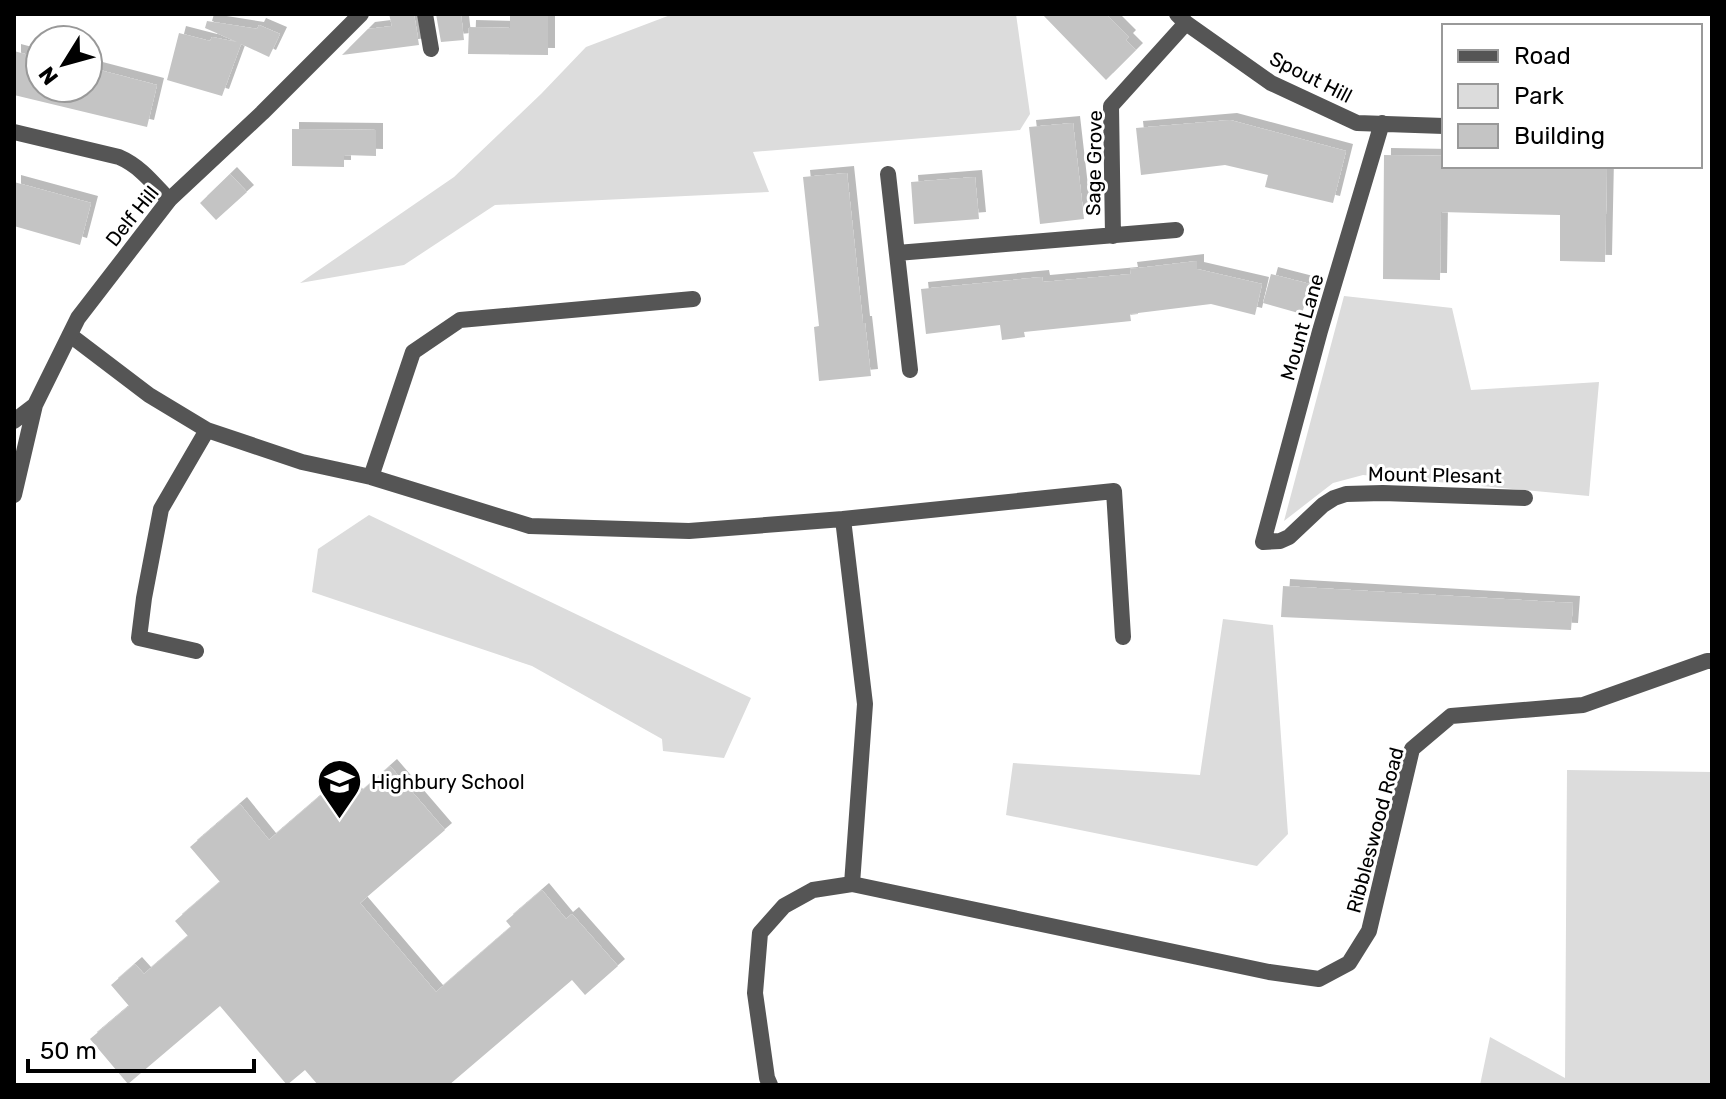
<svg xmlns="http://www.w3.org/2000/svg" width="1726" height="1099" font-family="Rubik,sans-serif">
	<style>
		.green { fill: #dcdcdc }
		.building { fill: #c4c4c4; filter: url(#shadow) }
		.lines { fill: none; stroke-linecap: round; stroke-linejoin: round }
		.minor { stroke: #555; stroke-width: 16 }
		.tertiary { stroke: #555; stroke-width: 16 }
		.labels { text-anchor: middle; stroke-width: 6; stroke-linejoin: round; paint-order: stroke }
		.street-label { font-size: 20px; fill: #000; stroke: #fff }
		.poi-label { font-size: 20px; fill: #000; stroke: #fff; text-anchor: start }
	</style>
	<defs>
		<filter id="shadow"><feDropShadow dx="7" dy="-7" stdDeviation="0" flood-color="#0004"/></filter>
	</defs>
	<rect width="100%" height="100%" fill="#fff"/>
	<path class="green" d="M 673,14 L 1016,14 L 1030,114 L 1020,130 L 753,152 L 769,192 L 495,205 L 404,265 L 300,283 L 454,177 L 541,94 L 586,47 Z
		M 1344,296 L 1452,308 L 1471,390 L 1599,382 L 1589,496 L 1363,475 L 1333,483 L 1284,521 Z
		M 369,515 L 751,698 L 724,758 L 663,751 L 662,739 L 532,666 L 312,592 L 318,549 Z
		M 1223,619 L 1273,625 L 1288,834 L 1257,866 L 1006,815 L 1013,763 L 1200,775 Z
		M 1567,770 L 1712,772 L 1712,1085 L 1480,1085 L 1490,1037 L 1565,1078 Z"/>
	<path class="building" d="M 389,14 L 414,14 L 419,45 L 342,55 L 368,29 L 392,26 Z
		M 436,14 L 461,14 L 464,40 L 441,42 Z
		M 510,14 L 548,14 L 548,55 L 468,54 L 469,27 L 510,28 Z
		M 1042,14 L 1106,14 L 1129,37 L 1126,40 L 1136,50 L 1106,80 Z
		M 207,21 L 257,29 L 259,25 L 280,34 L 269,57 L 241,44 L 222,96 L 167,80 L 179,33 L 210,41 L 212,37 L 237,42 L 205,28 Z
		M 14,51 L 40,58 L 40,88 L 88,88 L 88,67 L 157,85 L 147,127 L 14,95 Z
		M 1230,120 L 1346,151 L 1333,203 L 1265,187 L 1268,175 L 1225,165 L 1141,175 L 1136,128 Z
		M 1073,123 L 1084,219 L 1040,224 L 1029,127 Z
		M 292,129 L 376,130 L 376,156 L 344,155 L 344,167 L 292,166 Z
		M 1384,155 L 1444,156 L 1444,166 L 1607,166 L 1605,262 L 1560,261 L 1560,215 L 1441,212 L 1440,280 L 1383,279 Z
		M 847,173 L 863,323 L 865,323 L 871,376 L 819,381 L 814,327 L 819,326 L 803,177 Z
		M 230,174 L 247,192 L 216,220 L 200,203 Z
		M 975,177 L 979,219 L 914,224 L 911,182 Z
		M 14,182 L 91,203 L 80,245 L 14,226 Z
		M 1197,261 L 1197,269 L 1262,284 L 1255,315 L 1211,304 L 1130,314 L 1131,321 L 1024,332 L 1025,337 L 1002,340 L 1000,325 L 926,334 L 921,289 L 1042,277 L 1043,282 L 1131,274 L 1130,269 Z
		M 1271,274 L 1310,284 L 1302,314 L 1263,303 Z
		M 1283,586 L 1573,603 L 1571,630 L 1281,617 Z
		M 390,766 L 445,830 L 360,903 L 436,992 L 511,927 L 506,921 L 542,890 L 566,919 L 572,914 L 618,966 L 585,995 L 572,980 L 449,1085 L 318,1085 L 305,1070 L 287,1085 L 220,1006 L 128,1084 L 90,1039 L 129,1006 L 111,985 L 135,964 L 144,974 L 188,936 L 175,921 L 220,882 L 190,847 L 240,804 L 269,840 L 341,778 L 356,796 Z"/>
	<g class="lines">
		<path class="minor" d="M 425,14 L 431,49
			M 1177,14 L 1186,23 L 1271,83 L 1357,123 L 1444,126
			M 1382,123 L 1320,331 L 1263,542 L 1280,541 L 1289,537 L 1323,505 L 1334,498 L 1346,494 L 1383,493 L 1525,498
			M 14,132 L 119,157 C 140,166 153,183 169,200
			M 888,174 L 910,370
			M 1113,236 L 1111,106 L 1186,23
			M 897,253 L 1176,230
			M 70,335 L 149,395 L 207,430 L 302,462 L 371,477 L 530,526 L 689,531 L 843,519 L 1114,491 L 1123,637
			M 371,477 L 413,352 L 460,320 L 693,299
			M 843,519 L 865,704 L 852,884
			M 196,651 L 139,638 L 144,598 L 161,509 L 207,430
			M 770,1085 L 767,1078 L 755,993 L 760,933 L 784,906 L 813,890 L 852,884 L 1269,972 L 1319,979 L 1349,963 L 1369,931 L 1412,749 L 1451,716 L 1583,705 L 1707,661 L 1712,661"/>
		<path class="tertiary" d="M 14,421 L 35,405
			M 14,495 L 35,405 L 78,318 L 169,200 L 262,113 L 361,14"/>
	</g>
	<defs>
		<symbol id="school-pin" viewBox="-11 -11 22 30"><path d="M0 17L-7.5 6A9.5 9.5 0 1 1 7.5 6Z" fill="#000" stroke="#fff"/><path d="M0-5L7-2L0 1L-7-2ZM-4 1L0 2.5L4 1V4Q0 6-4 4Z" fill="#fff"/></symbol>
	</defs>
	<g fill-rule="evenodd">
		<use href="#school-pin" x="314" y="756" width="51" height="69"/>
	</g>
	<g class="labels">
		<g class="street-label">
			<text transform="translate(1311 77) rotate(27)" y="7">Spout Hill</text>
			<text transform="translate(1094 163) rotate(-89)" y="7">Sage Grove</text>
			<text transform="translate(132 216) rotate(-51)" y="7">Delf Hill</text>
			<text transform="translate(1302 327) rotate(-74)" y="7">Mount Lane</text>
			<text transform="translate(1435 475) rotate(1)" y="7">Mount Plesant</text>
			<text transform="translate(1375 830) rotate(-75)" y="7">Ribbleswood Road</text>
		</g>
		<g class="poi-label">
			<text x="371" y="789">Highbury School</text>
		</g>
	</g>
	<rect width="1726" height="1099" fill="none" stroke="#000000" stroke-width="32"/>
	<rect x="1442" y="24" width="260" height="144" fill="#ffffff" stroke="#999999" stroke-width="2"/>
	<rect x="1458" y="50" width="40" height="12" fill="#555555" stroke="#999999" stroke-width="2"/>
	<text x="1514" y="64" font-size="24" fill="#000000">Road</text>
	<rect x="1458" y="84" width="40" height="24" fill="#dcdcdc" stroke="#999999" stroke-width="2"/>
	<text x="1514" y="104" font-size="24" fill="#000000">Park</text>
	<rect x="1458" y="124" width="40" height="24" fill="#c4c4c4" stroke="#999999" stroke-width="2"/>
	<text x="1514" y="144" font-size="24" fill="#000000">Building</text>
	<g transform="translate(64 64) rotate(233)"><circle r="38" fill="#ffffff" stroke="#999999" stroke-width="2"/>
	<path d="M0-6L14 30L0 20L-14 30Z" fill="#000000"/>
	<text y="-12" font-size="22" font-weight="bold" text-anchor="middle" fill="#000000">N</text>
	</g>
	<path d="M28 1059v12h226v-12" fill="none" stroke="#000000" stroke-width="4"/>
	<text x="40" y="1059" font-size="24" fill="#000000" stroke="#ffffff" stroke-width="6" paint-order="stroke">50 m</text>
</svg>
